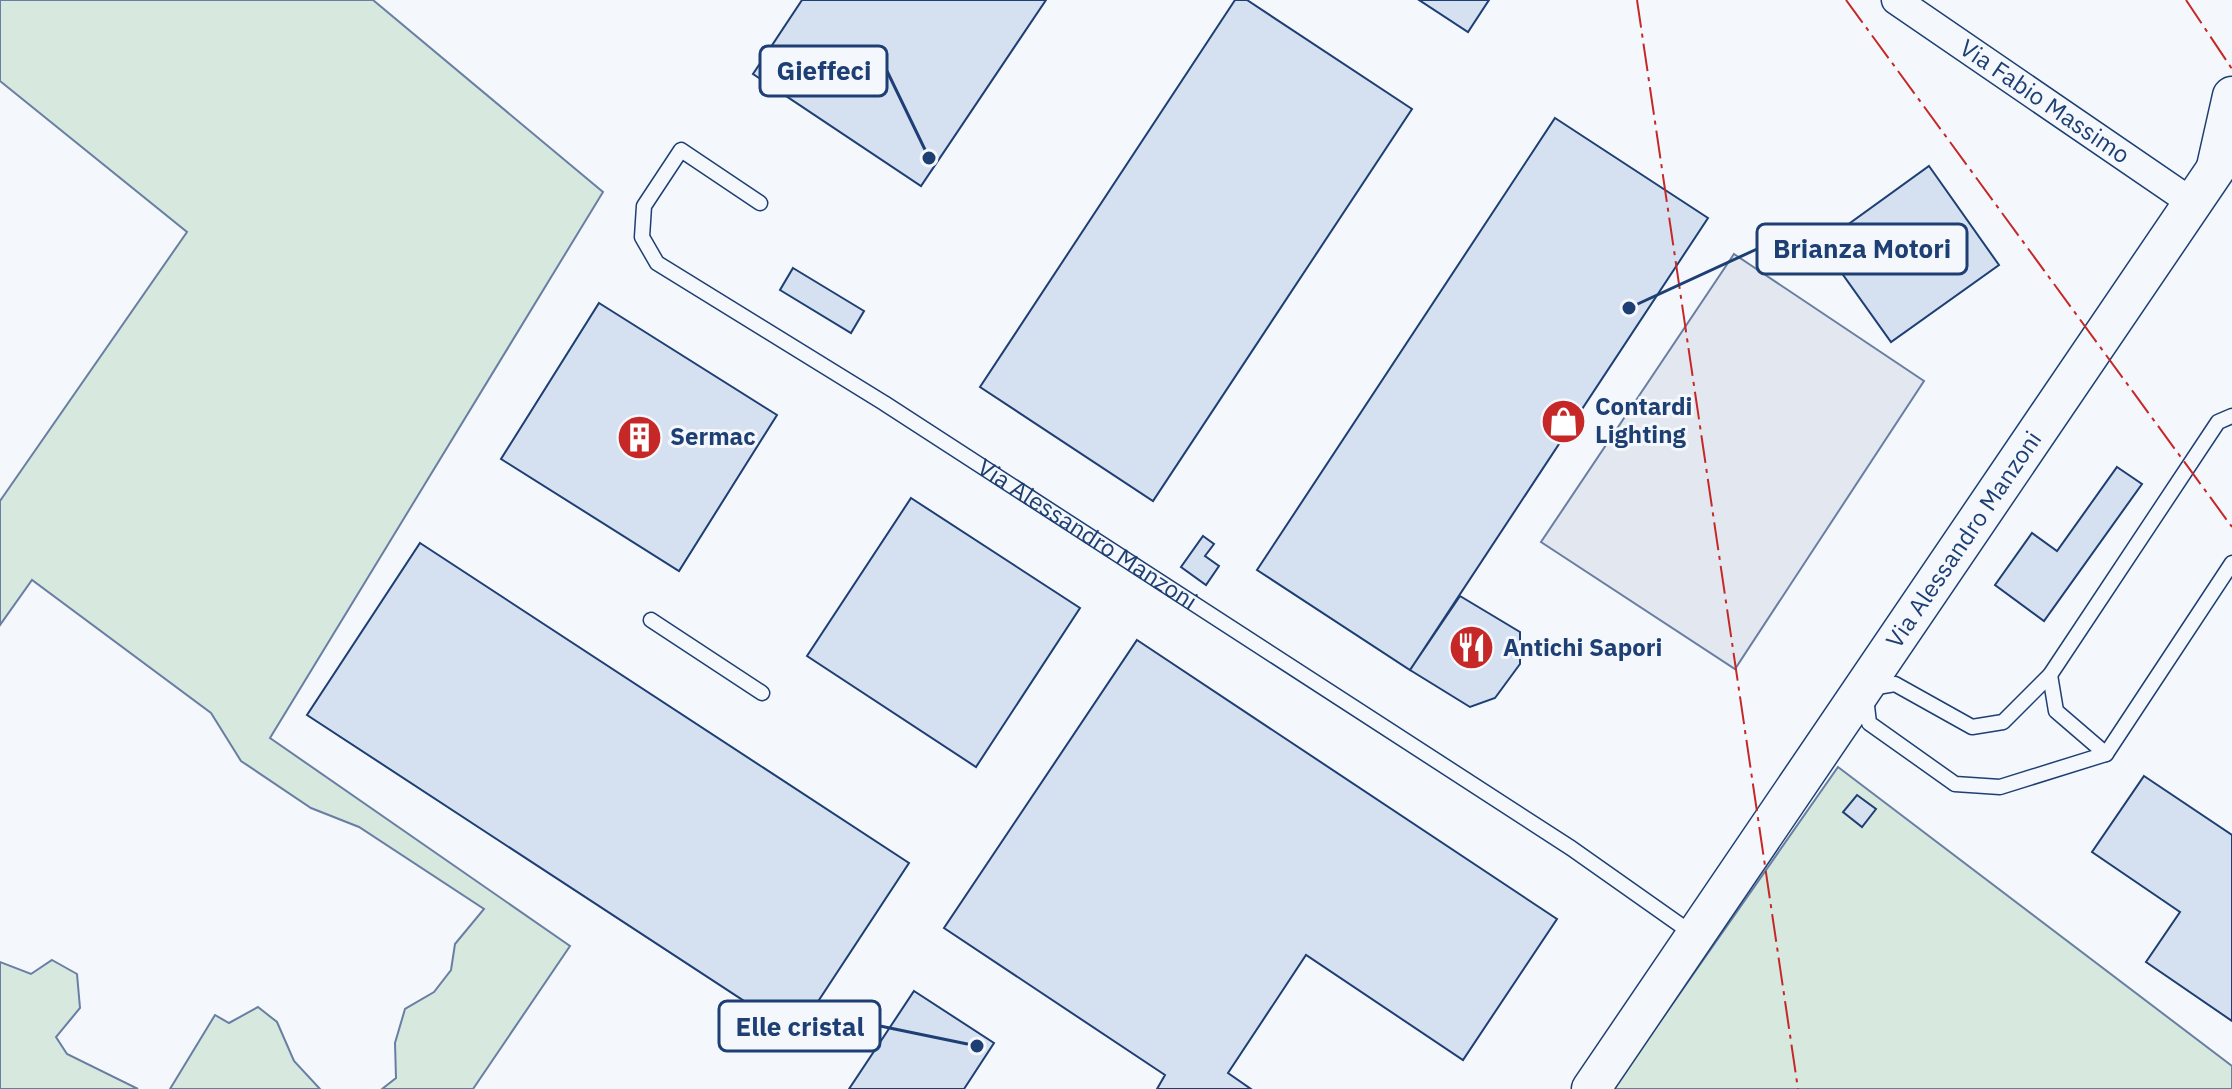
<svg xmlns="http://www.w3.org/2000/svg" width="2232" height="1089" font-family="'IBM Plex Sans',sans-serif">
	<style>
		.green { fill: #d7e8df; stroke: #687fa3; stroke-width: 2 }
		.parking { fill: #e3e8f0; stroke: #687fa3; stroke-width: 2 }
		.building { fill: #d5e0f0; stroke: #1d3f73; stroke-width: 2 }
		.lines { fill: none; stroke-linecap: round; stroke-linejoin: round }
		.lane-casing { stroke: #1d3f73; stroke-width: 17 }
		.street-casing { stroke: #1d3f73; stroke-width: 31 }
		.secondary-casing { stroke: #1d3f73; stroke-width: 41 }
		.lane { stroke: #f4f7fb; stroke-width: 14 }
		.street { stroke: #f4f7fb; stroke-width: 28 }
		.secondary { stroke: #f4f7fb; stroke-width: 38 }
		.power { stroke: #c62828; stroke-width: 2; stroke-dasharray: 28 6 4 6; stroke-linecap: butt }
		.labels { text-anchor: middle; stroke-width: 6; stroke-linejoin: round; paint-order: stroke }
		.street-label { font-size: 24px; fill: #1d3f73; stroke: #f4f7fb }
		.poi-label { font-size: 24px; font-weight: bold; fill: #1d3f73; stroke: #f4f7fb; text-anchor: start }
		.leader { fill: none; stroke: #1d3f73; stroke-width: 3 }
		.callout-dot { fill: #1d3f73; stroke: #f4f7fb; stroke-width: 3 }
		.callout { fill: #f4f7fb; stroke: #1d3f73; stroke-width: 3 }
		.callout-label { font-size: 26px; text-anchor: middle; font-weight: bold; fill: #1d3f73 }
	</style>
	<rect width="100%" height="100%" fill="#f4f7fb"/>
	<path class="green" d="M 0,0 L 373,0 L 603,192 L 270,738 L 570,946 L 473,1089 L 382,1089 L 396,1078 L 395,1043 L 405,1009 L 434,992 L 451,970 L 455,944 L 484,909 L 359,827 L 311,808 L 241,761 L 211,713 L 32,580 L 0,625 L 0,501 L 187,232 L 0,81 Z
		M 1838,767 L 2232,1066 L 2232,1089 L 1613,1089 Z
		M 52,960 L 77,974 L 80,1008 L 56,1037 L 67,1054 L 138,1089 L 0,1089 L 0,962 L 31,974 Z
		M 258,1007 L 277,1022 L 294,1061 L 320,1089 L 170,1089 L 215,1015 L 229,1023 Z"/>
	<path class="parking" d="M 1734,254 L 1924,381 L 1735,669 L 1541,542 Z"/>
	<path class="building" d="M 802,0 L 1046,0 L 921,186 L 753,74 Z
		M 1235,0 L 1247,0 L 1412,109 L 1153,501 L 980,387 Z
		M 1419,0 L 1489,0 L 1468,32 Z
		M 1555,118 L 1708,218 L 1410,670 L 1257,570 Z
		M 1929,166 L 1999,265 L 1891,342 L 1821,244 Z
		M 793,268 L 864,311 L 851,333 L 780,290 Z
		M 599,303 L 777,415 L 679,571 L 501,459 Z
		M 2117,467 L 2142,484 L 2044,621 L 1995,585 L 2032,533 L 2057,551 Z
		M 911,498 L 1080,608 L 976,767 L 807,656 Z
		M 1203,536 L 1214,544 L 1205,556 L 1219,566 L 1206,585 L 1181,567 Z
		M 420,543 L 909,863 L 796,1035 L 307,715 Z
		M 1460,596 L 1520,632 L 1520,664 L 1495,698 L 1470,707 L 1410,670 Z
		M 1137,640 L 1557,919 L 1463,1060 L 1306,955 L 1228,1073 L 1251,1089 L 1157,1089 L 1165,1075 L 944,928 Z
		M 2144,776 L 2232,835 L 2232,1021 L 2146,962 L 2180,912 L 2092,852 Z
		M 1857,795 L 1876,809 L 1862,827 L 1843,812 Z
		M 914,991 L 994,1043 L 964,1089 L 849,1089 Z"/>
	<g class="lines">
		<defs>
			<g id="lane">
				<path id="s1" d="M 760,203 L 681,150 L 644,206 L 642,237 L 657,263 L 884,403 L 1571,848 L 1693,934"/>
				<path d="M 651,620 L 762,693"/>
				<path d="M 2050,675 L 2056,711 L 2106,754 L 2232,563"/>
				<path d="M 2106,754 L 2000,787 L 1955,784 L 1869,723 L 1865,689 L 1895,684 L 1972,727 L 2003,722 L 2050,675 L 2218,422 L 2232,416"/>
			</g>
			<g id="street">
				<path id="s2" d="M 1896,0 L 2194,204"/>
			</g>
			<g id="secondary">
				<path d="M 2216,167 L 2232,96"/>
				<path id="s3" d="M 1591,1089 L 2232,145"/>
			</g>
		</defs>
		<use href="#lane" class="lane-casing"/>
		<use href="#street" class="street-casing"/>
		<use href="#secondary" class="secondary-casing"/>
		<use href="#lane" class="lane"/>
		<use href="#street" class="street"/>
		<use href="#secondary" class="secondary"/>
		<path class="power" d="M 1637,0 L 1798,1089
			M 1846,0 L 2232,527
			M 2186,0 L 2232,69"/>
	</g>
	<defs>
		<symbol id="shop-disc" viewBox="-11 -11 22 22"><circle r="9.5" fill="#c62828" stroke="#f4f7fb"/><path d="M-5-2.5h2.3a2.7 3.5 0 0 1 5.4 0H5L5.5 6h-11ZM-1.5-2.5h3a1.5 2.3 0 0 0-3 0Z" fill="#fff"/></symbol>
		<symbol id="building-disc" viewBox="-11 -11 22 22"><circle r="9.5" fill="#c62828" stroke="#f4f7fb"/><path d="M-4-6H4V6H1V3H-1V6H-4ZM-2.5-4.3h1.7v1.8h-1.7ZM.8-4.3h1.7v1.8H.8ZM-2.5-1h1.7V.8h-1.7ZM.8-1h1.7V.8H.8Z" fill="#fff"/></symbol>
		<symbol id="restaurant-disc" viewBox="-11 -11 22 22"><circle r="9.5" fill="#c62828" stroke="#f4f7fb"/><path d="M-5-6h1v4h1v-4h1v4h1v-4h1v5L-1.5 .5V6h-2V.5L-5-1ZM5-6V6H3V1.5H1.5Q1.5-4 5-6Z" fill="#fff"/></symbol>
	</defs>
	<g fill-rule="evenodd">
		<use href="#shop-disc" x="1538" y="396" width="51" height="51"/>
		<use href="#building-disc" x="614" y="412" width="51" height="51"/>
		<use href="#restaurant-disc" x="1446" y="622" width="51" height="51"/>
	</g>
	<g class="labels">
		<g class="street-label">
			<text dy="8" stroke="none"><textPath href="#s2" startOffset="180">Via Fabio Massimo</textPath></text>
			<text dy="8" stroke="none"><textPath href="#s1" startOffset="732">Via Alessandro Manzoni</textPath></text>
			<text dy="8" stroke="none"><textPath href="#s3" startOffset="664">Via Alessandro Manzoni</textPath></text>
		</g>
		<g class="poi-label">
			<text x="1595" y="415">Contardi<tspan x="1595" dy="28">Lighting</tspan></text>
			<text x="670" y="445">Sermac</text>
			<text x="1503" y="656">Antichi Sapori</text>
		</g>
	</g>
	<path class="leader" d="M929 158L887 71M1629 308L1757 249M977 1046L880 1026"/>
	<g class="callout-dot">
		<circle cx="929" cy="158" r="8"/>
		<circle cx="1629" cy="308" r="8"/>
		<circle cx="977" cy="1046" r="8"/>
	</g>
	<g class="callout">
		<rect x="760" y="46" width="127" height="50" rx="8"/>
		<rect x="1757" y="224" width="210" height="50" rx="8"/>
		<rect x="719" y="1001" width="161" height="50" rx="8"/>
	</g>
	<g class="callout-label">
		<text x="824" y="80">Gieffeci</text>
		<text x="1862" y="258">Brianza Motori</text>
		<text x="800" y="1036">Elle cristal</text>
	</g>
</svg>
